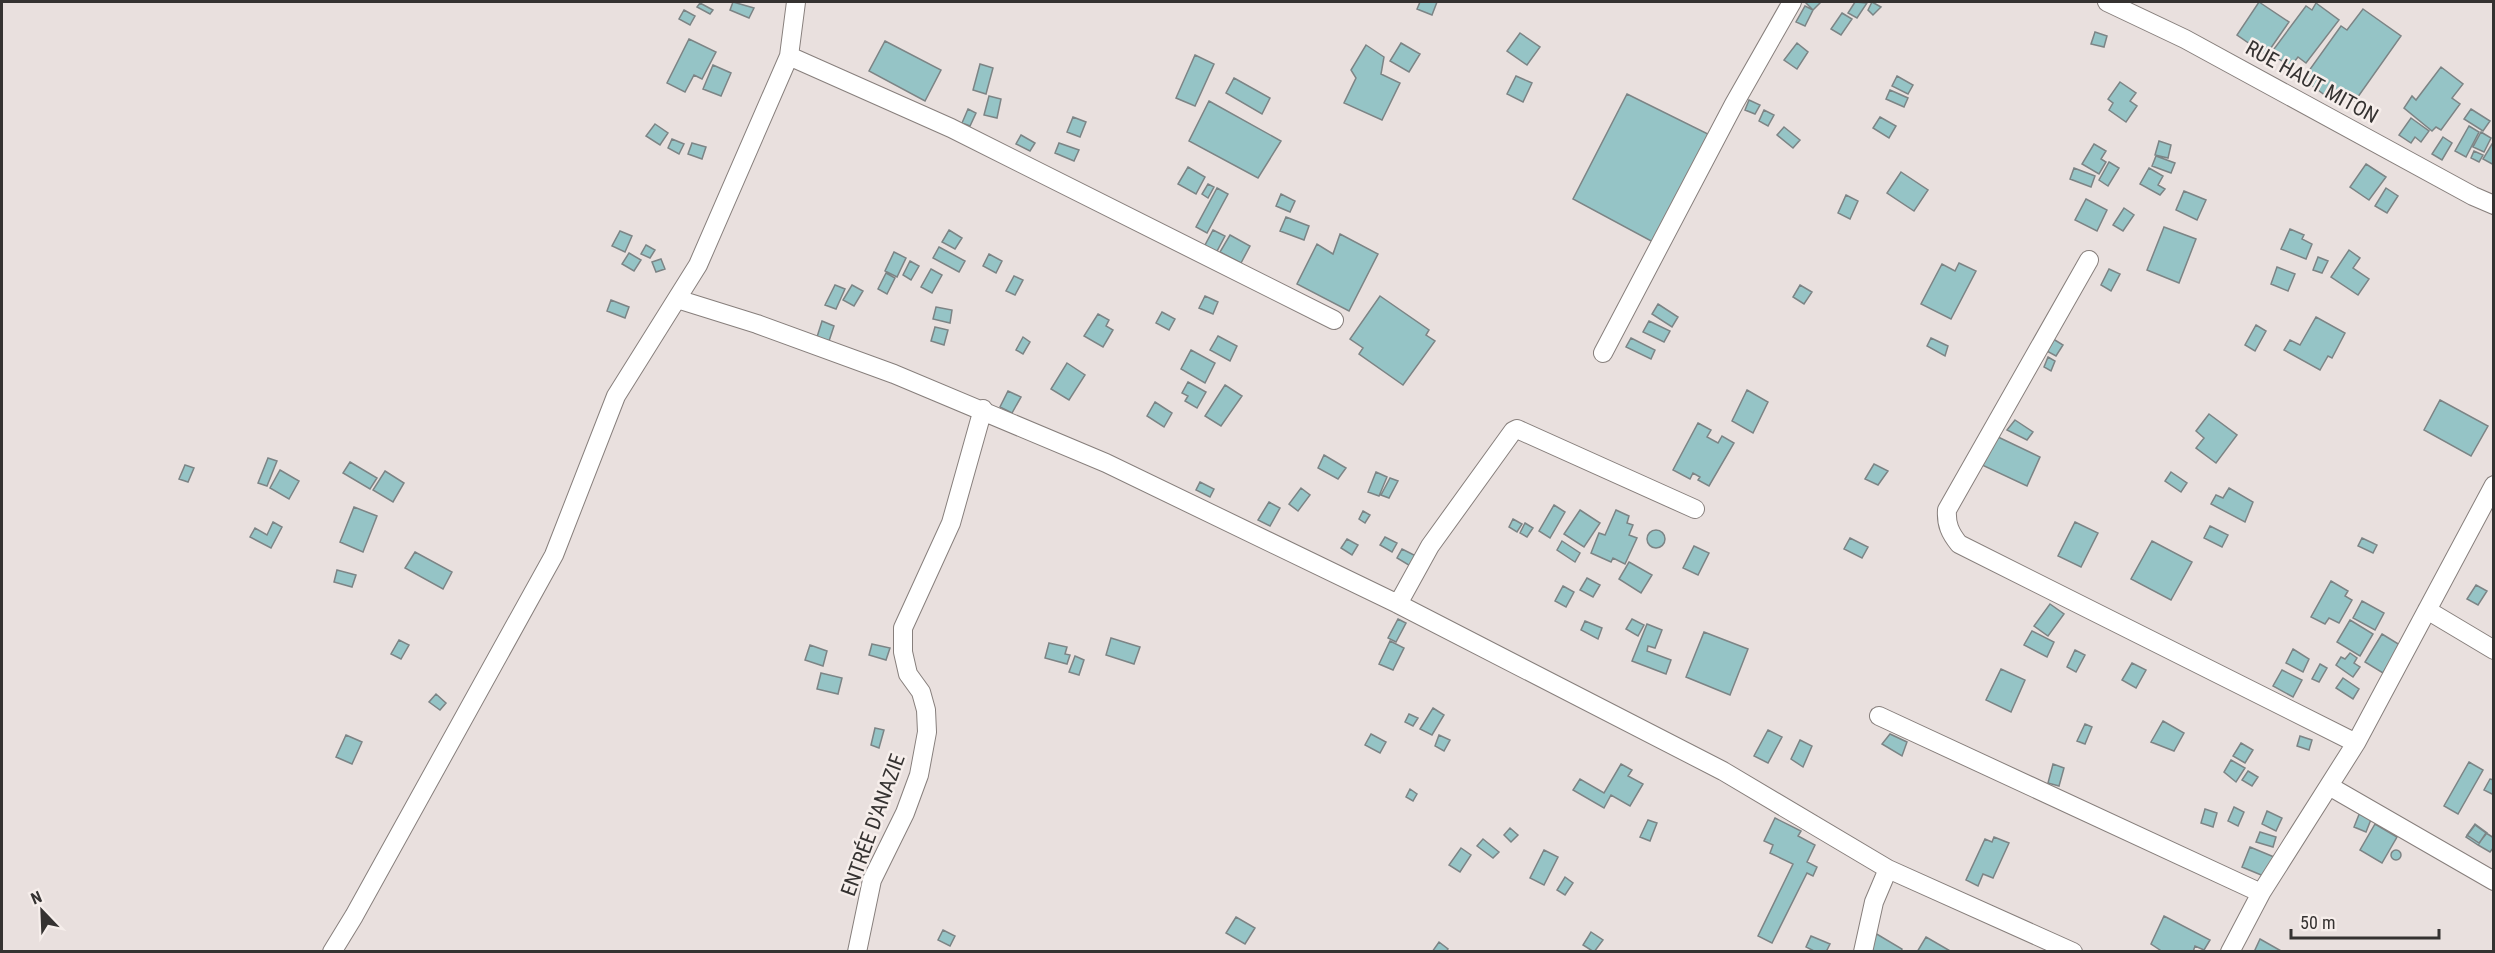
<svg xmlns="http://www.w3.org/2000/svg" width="2495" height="953" font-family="'Roboto Condensed',sans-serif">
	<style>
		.building { fill: #95c4c6; stroke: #7c8485; stroke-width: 1.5 }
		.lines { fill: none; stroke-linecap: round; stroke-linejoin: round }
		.street-casing { stroke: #877f7c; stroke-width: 20 }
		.street { stroke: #fff; stroke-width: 18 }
		.labels { text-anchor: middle; stroke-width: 5; stroke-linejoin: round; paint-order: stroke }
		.street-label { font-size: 21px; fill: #353231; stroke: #f6eeeb }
	</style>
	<rect width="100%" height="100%" fill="#e9e0de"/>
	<path class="building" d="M 733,2 L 754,8 L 749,18 L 730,10 Z
		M 1420,2 L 1437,2 L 1432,15 L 1417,9 Z
		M 1805,2 L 1821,2 L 1813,10 Z
		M 1855,2 L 1867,3 L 1857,18 L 1848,13 Z
		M 1872,2 L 1881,7 L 1873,15 L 1868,10 Z
		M 2259,2 L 2289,22 L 2266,55 L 2237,35 Z
		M 700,3 L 713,10 L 710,14 L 697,7 Z
		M 2316,3 L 2339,20 L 2306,63 L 2298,57 L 2290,67 L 2271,53 L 2306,6 L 2312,10 Z
		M 1805,6 L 1813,10 L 1805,26 L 1796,22 Z
		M 2363,9 L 2401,36 L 2355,101 L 2344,94 L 2337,104 L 2303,79 L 2341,26 L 2347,30 Z
		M 684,10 L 695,16 L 690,25 L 679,19 Z
		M 1842,13 L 1852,19 L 1841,35 L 1831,29 Z
		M 2095,32 L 2107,36 L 2104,47 L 2091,44 Z
		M 1520,33 L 1540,47 L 1527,65 L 1507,51 Z
		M 689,39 L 716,52 L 702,79 L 694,75 L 685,92 L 667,83 Z
		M 885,41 L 941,70 L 925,101 L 869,71 Z
		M 1401,43 L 1420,54 L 1409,72 L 1390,61 Z
		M 1797,43 L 1808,52 L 1797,69 L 1784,60 Z
		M 1366,45 L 1384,57 L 1381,74 L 1400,83 L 1382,120 L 1344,103 L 1356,78 L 1351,70 Z
		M 1195,55 L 1214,64 L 1195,106 L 1176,98 Z
		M 980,64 L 993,68 L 986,94 L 973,90 Z
		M 713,65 L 731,73 L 721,96 L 703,89 Z
		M 2441,67 L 2463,84 L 2452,98 L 2460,104 L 2441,130 L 2436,127 L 2432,131 L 2404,108 L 2412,96 L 2416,100 Z
		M 1516,76 L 1532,83 L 1523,102 L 1507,94 Z
		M 1897,76 L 1913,85 L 1908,94 L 1892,86 Z
		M 1234,78 L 1270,98 L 1262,114 L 1226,93 Z
		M 2120,82 L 2136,93 L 2130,101 L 2137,106 L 2126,122 L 2109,110 L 2113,103 L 2108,99 Z
		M 1890,90 L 1908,98 L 1904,107 L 1886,99 Z
		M 1627,94 L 1710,135 L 1653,242 L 1573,199 Z
		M 989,96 L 1001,99 L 997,118 L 984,115 Z
		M 1749,100 L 1760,105 L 1755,114 L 1745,110 Z
		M 1209,101 L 1281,141 L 1258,178 L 1189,141 Z
		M 968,109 L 976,113 L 970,126 L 962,123 Z
		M 2471,109 L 2490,121 L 2483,131 L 2464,119 Z
		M 1764,110 L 1774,115 L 1768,126 L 1759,121 Z
		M 1073,117 L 1086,122 L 1080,137 L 1067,132 Z
		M 1880,117 L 1896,126 L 1889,138 L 1873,128 Z
		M 2411,118 L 2429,131 L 2421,142 L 2415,137 L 2411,143 L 2399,135 Z
		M 655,124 L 668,133 L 660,145 L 646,136 Z
		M 2469,126 L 2479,132 L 2466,157 L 2455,151 Z
		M 1784,127 L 1800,140 L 1793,148 L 1777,135 Z
		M 2481,132 L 2491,138 L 2484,152 L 2473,147 Z
		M 1021,135 L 1035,143 L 1030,151 L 1016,144 Z
		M 2443,137 L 2452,143 L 2442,160 L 2432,154 Z
		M 672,139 L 684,144 L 679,154 L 668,148 Z
		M 2159,141 L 2171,145 L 2168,158 L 2155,155 Z
		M 692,143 L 706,147 L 702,159 L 688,154 Z
		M 1059,143 L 1079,150 L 1074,161 L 1055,153 Z
		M 2094,144 L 2106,151 L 2101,159 L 2106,162 L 2099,174 L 2082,164 Z
		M 2492,144 L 2494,145 L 2494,165 L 2483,159 Z
		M 2474,151 L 2483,155 L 2479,162 L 2471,158 Z
		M 2156,156 L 2175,163 L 2171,173 L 2152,166 Z
		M 2109,162 L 2119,168 L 2108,186 L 2099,180 Z
		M 2366,164 L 2386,177 L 2369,200 L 2350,187 Z
		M 1188,167 L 1205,177 L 1196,194 L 1178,184 Z
		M 2074,168 L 2095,176 L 2091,187 L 2070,179 Z
		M 2149,168 L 2163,176 L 2158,185 L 2165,189 L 2160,195 L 2140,184 Z
		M 1901,172 L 1928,190 L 1914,211 L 1887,193 Z
		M 1208,184 L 1214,187 L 1208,198 L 1202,194 Z
		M 1217,188 L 1228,194 L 1207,233 L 1196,227 Z
		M 2386,188 L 2398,196 L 2387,213 L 2375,206 Z
		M 2184,191 L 2206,200 L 2197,220 L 2176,210 Z
		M 1281,194 L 1295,201 L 1290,212 L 1276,206 Z
		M 1846,195 L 1858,201 L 1850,219 L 1838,213 Z
		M 2086,199 L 2107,210 L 2097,231 L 2075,220 Z
		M 2124,208 L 2134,215 L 2123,231 L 2113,225 Z
		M 1286,217 L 1309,226 L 1304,240 L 1280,231 Z
		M 2164,227 L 2196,239 L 2179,283 L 2147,270 Z
		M 2290,229 L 2304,235 L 2302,239 L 2312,244 L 2306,259 L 2281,249 Z
		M 949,230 L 962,238 L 955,249 L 942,242 Z
		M 1213,230 L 1225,236 L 1216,253 L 1204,247 Z
		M 620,231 L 632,236 L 625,252 L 612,246 Z
		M 1340,234 L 1378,254 L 1349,311 L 1297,284 L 1317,244 L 1333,254 Z
		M 1230,235 L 1250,246 L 1241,263 L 1220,252 Z
		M 646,245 L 655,250 L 650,258 L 641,254 Z
		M 939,247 L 965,261 L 959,272 L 933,258 Z
		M 2349,250 L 2360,258 L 2353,268 L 2369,279 L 2358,295 L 2331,277 Z
		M 894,252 L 906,258 L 897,277 L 885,271 Z
		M 629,253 L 641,260 L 634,271 L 622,264 Z
		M 989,254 L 1002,261 L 996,273 L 983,266 Z
		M 2318,257 L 2328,261 L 2322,273 L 2313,270 Z
		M 661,259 L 665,269 L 656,272 L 652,262 Z
		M 910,261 L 919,266 L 911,280 L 903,275 Z
		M 1959,263 L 1976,271 L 1951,319 L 1921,304 L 1942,264 L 1955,271 Z
		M 2277,267 L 2295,274 L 2288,291 L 2271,284 Z
		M 931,269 L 942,275 L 932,293 L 921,287 Z
		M 2109,269 L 2120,274 L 2111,291 L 2101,285 Z
		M 886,273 L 895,278 L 887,294 L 878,289 Z
		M 1014,276 L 1023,280 L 1015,295 L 1006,291 Z
		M 835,285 L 845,289 L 836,309 L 825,305 Z
		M 852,285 L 863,291 L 854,306 L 843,300 Z
		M 1800,285 L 1812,292 L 1804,304 L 1793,297 Z
		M 1205,296 L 1218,302 L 1213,314 L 1199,308 Z
		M 1380,296 L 1429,330 L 1426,335 L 1435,341 L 1403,385 L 1359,354 L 1363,348 L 1350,339 Z
		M 611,300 L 629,307 L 625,318 L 607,311 Z
		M 1658,304 L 1678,317 L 1672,327 L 1652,314 Z
		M 936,307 L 952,310 L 950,323 L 933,319 Z
		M 1162,312 L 1175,319 L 1169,330 L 1156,323 Z
		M 1098,314 L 1109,320 L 1106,326 L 1113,330 L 1103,347 L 1084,336 Z
		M 2316,317 L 2345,333 L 2332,358 L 2328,356 L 2320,370 L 2284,350 L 2290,340 L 2300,345 Z
		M 822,321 L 834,326 L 829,341 L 817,337 Z
		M 1649,321 L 1670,331 L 1664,342 L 1643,332 Z
		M 2256,325 L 2266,331 L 2255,351 L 2245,345 Z
		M 935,327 L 948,330 L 944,345 L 931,341 Z
		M 1218,336 L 1237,346 L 1230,361 L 1210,350 Z
		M 1023,337 L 1030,342 L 1023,354 L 1016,350 Z
		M 2050,337 L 2063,345 L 2056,356 L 2043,349 Z
		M 1631,338 L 1655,350 L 1651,359 L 1626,347 Z
		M 1931,338 L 1948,346 L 1945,356 L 1927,346 Z
		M 1191,350 L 1215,363 L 1205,383 L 1181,369 Z
		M 2048,357 L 2055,361 L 2051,371 L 2044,367 Z
		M 1067,363 L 1085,375 L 1069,400 L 1051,389 Z
		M 1188,382 L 1206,392 L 1197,408 L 1185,401 L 1188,396 L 1182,393 Z
		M 1225,385 L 1242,396 L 1221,426 L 1205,416 Z
		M 1747,390 L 1768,402 L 1753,433 L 1732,421 Z
		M 1008,391 L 1021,397 L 1012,413 L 1000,407 Z
		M 2440,400 L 2488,426 L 2471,456 L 2424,430 Z
		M 1155,402 L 1172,413 L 1164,427 L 1147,416 Z
		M 2209,414 L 2237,435 L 2216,463 L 2196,448 L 2204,438 L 2196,431 Z
		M 2015,420 L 2033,432 L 2027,440 L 2007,430 Z
		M 1698,423 L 1711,430 L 1707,437 L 1718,443 L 1722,436 L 1734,443 L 1709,486 L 1698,480 L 1700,477 L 1693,473 L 1690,479 L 1673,470 Z
		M 1996,436 L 2040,457 L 2027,486 L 1982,465 Z
		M 1324,455 L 1346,468 L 1338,479 L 1318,468 Z
		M 268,458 L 277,461 L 267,486 L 258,483 Z
		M 350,462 L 377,478 L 370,489 L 343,473 Z
		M 1874,464 L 1888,471 L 1878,485 L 1865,479 Z
		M 185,465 L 194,468 L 188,482 L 179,479 Z
		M 280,470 L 299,481 L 289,499 L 270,488 Z
		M 385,471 L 404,483 L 393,502 L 373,490 Z
		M 1376,472 L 1387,477 L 1379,496 L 1368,492 Z
		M 2171,472 L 2187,483 L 2181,492 L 2165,481 Z
		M 1390,478 L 1398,481 L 1389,498 L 1381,495 Z
		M 1200,482 L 1214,489 L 1210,497 L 1196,490 Z
		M 1301,488 L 1310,495 L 1298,511 L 1289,504 Z
		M 2229,488 L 2253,502 L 2245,522 L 2211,504 L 2216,495 L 2223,498 Z
		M 1269,502 L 1280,508 L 1270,526 L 1258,520 Z
		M 1554,505 L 1565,512 L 1550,538 L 1539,531 Z
		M 354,507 L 377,516 L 363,552 L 340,542 Z
		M 1580,510 L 1600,523 L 1584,547 L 1564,534 Z
		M 1616,510 L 1629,516 L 1627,523 L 1633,525 L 1629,535 L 1637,538 L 1625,564 L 1613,558 L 1611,562 L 1591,553 L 1599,533 L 1605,535 Z
		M 1363,511 L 1370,515 L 1365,523 L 1359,519 Z
		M 1513,519 L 1522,524 L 1517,532 L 1509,527 Z
		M 273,522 L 282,527 L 271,548 L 250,537 L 255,528 L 267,535 Z
		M 2075,522 L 2098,533 L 2081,567 L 2058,556 Z
		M 1525,523 L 1533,528 L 1527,537 L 1520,533 Z
		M 2210,526 L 2228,535 L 2222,547 L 2204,538 Z
		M1647 539a9 9 0 1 1 18 0a9 9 0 1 1-18 0Z
		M 1385,537 L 1397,543 L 1392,552 L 1380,545 Z
		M 1850,538 L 1868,547 L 1862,558 L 1844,549 Z
		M 2362,538 L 2377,545 L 2373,553 L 2358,546 Z
		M 1347,539 L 1358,545 L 1352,555 L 1341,548 Z
		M 1562,541 L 1580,553 L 1575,562 L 1557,550 Z
		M 2152,541 L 2192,562 L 2171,600 L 2131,579 Z
		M 1694,546 L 1709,553 L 1698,575 L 1683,568 Z
		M 1402,549 L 1418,557 L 1412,567 L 1397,558 Z
		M 415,552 L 452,572 L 443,589 L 405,568 Z
		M 1629,562 L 1652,575 L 1641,593 L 1619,579 Z
		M 337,570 L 356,575 L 352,587 L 334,582 Z
		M 1587,578 L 1600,585 L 1593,597 L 1580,590 Z
		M 2331,581 L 2348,591 L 2345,596 L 2352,600 L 2339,623 L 2329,618 L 2325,624 L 2311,617 Z
		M 2476,585 L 2487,591 L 2478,605 L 2467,599 Z
		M 1563,586 L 1574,592 L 1566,607 L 1555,601 Z
		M 2362,601 L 2384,613 L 2375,630 L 2353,618 Z
		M 2050,604 L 2064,614 L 2048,636 L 2034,626 Z
		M 1398,619 L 1406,623 L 1396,642 L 1388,638 Z
		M 1632,619 L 1644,625 L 1638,636 L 1626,629 Z
		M 2350,620 L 2373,634 L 2360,656 L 2337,642 Z
		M 1585,621 L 1602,628 L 1598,639 L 1581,630 Z
		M 1647,624 L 1662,630 L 1655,648 L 1648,646 L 1647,651 L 1671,660 L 1666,674 L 1632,661 Z
		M 2032,631 L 2054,642 L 2047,657 L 2024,645 Z
		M 1704,632 L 1748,649 L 1730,695 L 1686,677 Z
		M 2382,634 L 2400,645 L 2383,673 L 2365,662 Z
		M 1111,638 L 1140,647 L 1134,664 L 1106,655 Z
		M 399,640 L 409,645 L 401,659 L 391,654 Z
		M 1390,641 L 1404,648 L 1393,670 L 1379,664 Z
		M 1049,643 L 1067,647 L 1065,654 L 1070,655 L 1067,664 L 1045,658 Z
		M 872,644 L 890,648 L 886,660 L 869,655 Z
		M 810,645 L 827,651 L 823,666 L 805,660 Z
		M 2293,649 L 2309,659 L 2303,672 L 2286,663 Z
		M 2075,650 L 2085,655 L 2076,672 L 2067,667 Z
		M 2350,653 L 2357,658 L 2354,663 L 2360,667 L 2353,677 L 2336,665 L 2341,657 L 2345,659 Z
		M 1075,656 L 1084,660 L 1079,675 L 1069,672 Z
		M 2132,663 L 2146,670 L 2136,688 L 2122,680 Z
		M 2320,664 L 2327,668 L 2319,682 L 2312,679 Z
		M 2001,669 L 2025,680 L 2011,712 L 1986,700 Z
		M 2282,670 L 2302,680 L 2293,697 L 2273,686 Z
		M 821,673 L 842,678 L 838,694 L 817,689 Z
		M 2343,678 L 2359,689 L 2353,699 L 2336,688 Z
		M 436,694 L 446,703 L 440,710 L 429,702 Z
		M 1433,708 L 1444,715 L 1432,735 L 1420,729 Z
		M 1409,714 L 1418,718 L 1413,726 L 1405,722 Z
		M 2163,721 L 2184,733 L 2174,751 L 2151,742 Z
		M 2085,724 L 2092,727 L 2085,744 L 2077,741 Z
		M 875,728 L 884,730 L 879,748 L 871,745 Z
		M 1768,730 L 1782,737 L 1768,763 L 1754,756 Z
		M 1371,734 L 1386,742 L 1380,753 L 1365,745 Z
		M 1890,734 L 1907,742 L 1902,756 L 1882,744 Z
		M 346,735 L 362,742 L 352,764 L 336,757 Z
		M 1439,735 L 1450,740 L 1444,751 L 1435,746 Z
		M 2300,736 L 2312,740 L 2309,750 L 2297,746 Z
		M 1800,740 L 1812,746 L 1803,767 L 1791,759 Z
		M 2241,743 L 2253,750 L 2245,763 L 2233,756 Z
		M 2231,760 L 2245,768 L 2236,782 L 2224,772 Z
		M 2469,762 L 2483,770 L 2458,814 L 2444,806 Z
		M 1621,764 L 1632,770 L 1628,776 L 1643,784 L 1630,806 L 1611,795 L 1604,808 L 1573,790 L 1580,779 L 1604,793 Z
		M 2053,764 L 2064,768 L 2059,786 L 2048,783 Z
		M 2248,771 L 2258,777 L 2252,786 L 2242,780 Z
		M 2490,779 L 2494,780 L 2494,795 L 2484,790 Z
		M 1410,789 L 1417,794 L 1413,801 L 1406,797 Z
		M 2234,807 L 2244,812 L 2238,826 L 2228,821 Z
		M 2205,809 L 2217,813 L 2213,827 L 2201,823 Z
		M 2267,811 L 2282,818 L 2276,831 L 2262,824 Z
		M 2360,812 L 2372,817 L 2366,832 L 2354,827 Z
		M 1775,818 L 1801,831 L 1798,836 L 1815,845 L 1807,862 L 1817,867 L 1813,876 L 1807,873 L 1772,943 L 1758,936 L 1793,864 L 1770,853 L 1773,845 L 1764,841 Z
		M 1648,820 L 1657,823 L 1650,841 L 1640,837 Z
		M 2375,824 L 2397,837 L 2382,863 L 2360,850 Z
		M 2475,824 L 2487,833 L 2479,843 L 2467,835 Z
		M 2475,825 L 2486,833 L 2478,845 L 2466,837 Z
		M 1510,828 L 1518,835 L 1511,842 L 1504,835 Z
		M 2260,832 L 2276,837 L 2273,847 L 2256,842 Z
		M 2486,833 L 2494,838 L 2494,847 L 2490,852 L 2478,845 Z
		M 1994,837 L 2009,843 L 1993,878 L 1983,874 L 1978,886 L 1966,880 L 1985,839 L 1992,842 Z
		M 1483,839 L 1499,852 L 1493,858 L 1477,846 Z
		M 2250,847 L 2274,857 L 2266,877 L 2242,867 Z
		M 1461,848 L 1471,855 L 1460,872 L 1449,865 Z
		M 1544,850 L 1558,857 L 1544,885 L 1530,878 Z
		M2391 855a5 5 0 1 1 10 0a5 5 0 1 1-10 0Z
		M 1565,877 L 1573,883 L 1565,895 L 1557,890 Z
		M 2164,916 L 2210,940 L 2204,950 L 2195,946 L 2193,952 L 2163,952 L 2151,944 Z
		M 1236,917 L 1255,928 L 1245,944 L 1226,933 Z
		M 943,930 L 955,936 L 950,946 L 938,940 Z
		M 1591,932 L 1603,940 L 1594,952 L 1583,945 Z
		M 1875,933 L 1902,949 L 1901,952 L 1865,952 Z
		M 1811,936 L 1830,944 L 1826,952 L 1816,952 L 1806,947 Z
		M 1926,937 L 1952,952 L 1917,952 Z
		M 2260,939 L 2283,952 L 2254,952 Z
		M 1439,942 L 1448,949 L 1446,952 L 1432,952 Z"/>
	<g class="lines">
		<defs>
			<path id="street" d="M 2107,2 L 2185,39 L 2473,196 L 2494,205
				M 789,56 L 951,128 L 1334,320
				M 2089,260 L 1947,510 C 1946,524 1950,533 1959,544 L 2356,743
				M 677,299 L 757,324 L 894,374 L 1106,463 L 1398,604 L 1723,771 L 1888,869 L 2073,952
				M 1603,353 L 1734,104 L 1792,2
				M 1398,604 L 1430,546 L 1513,431 L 1517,429 L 1695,509
				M 2427,610 L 2494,650
				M 1879,716 L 2261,893
				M 2329,786 L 2494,881
				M 332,952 L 354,916 L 554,555 L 616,396 L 698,265 L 789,56 L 796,2
				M 857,952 L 872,880 L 905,813 L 919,775 L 927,732 L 926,710 L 921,692 L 908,674 L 903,652 L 903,628 L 951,523 L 983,409
				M 1863,952 L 1874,902 L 1888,869
				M 2230,952 L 2261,893 L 2356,743 L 2494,485"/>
		</defs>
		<use href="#street" class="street-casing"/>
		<use href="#street" class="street"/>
	</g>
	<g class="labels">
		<g class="street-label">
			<text transform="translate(2312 82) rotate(29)" y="7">RUE HAUT MITON</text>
			<text transform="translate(873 825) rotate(-70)" y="7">ENTRÉE D'ANAZIE</text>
		</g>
	</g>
	<rect width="2495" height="953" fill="none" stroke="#353231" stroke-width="6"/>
	<g transform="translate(42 911) rotate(337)" stroke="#f6eeeb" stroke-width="4.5" paint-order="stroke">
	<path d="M0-4.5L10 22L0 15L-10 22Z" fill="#353231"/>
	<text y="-9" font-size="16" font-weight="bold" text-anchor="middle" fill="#353231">N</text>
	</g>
	<path d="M2291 929v9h148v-9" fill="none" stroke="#353231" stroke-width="3"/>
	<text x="2300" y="929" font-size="18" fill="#353231" stroke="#f6eeeb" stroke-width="4.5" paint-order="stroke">50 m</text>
</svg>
